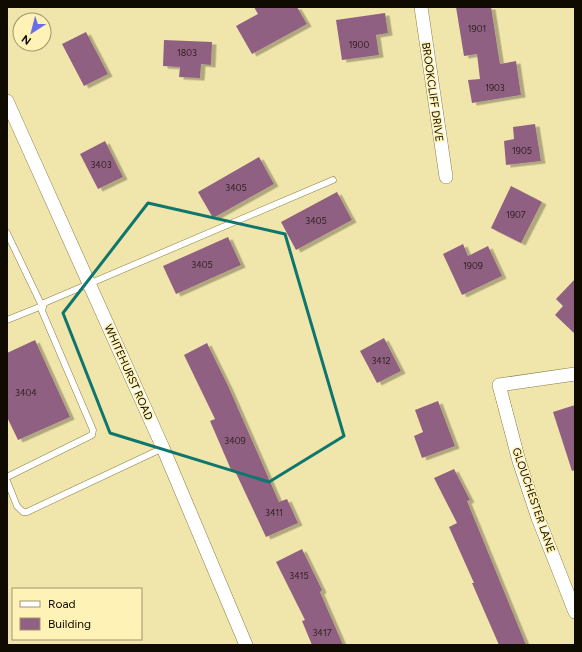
<svg xmlns="http://www.w3.org/2000/svg" width="582" height="652" font-family="Figtree,sans-serif">
	<style>
		.building { fill: #906182; filter: url(#shadow) }
		.lines { fill: none; stroke-linecap: round; stroke-linejoin: round }
		.service-casing { stroke: #8a7f48; stroke-width: 7 }
		.minor-casing { stroke: #8a7f48; stroke-width: 14 }
		.service { stroke: #fff; stroke-width: 6 }
		.minor { stroke: #fff; stroke-width: 13 }
		.marked { fill: none; stroke: #0f766e; stroke-width: 3; stroke-linejoin: round }
		.labels { text-anchor: middle; stroke-width: 3; stroke-linejoin: round; paint-order: stroke }
		.number-label { font-size: 9px; fill: #302020 }
		.street-label { font-size: 11px; fill: #100b00; stroke: #fef2b7 }
	</style>
	<defs>
		<filter id="shadow"><feDropShadow dx="4.5" dy="2.5" stdDeviation="0" flood-color="#0004"/></filter>
	</defs>
	<rect width="100%" height="100%" fill="#f0e5ab"/>
	<path class="building" d="M 254,7 L 297,7 L 307,24 L 252,54 L 236,26 L 258,14 Z
		M 456,7 L 491,7 L 500,64 L 516,61 L 521,95 L 472,103 L 468,80 L 480,79 L 477,54 L 464,56 Z
		M 385,13 L 388,33 L 376,35 L 379,55 L 342,60 L 336,20 Z
		M 86,32 L 108,74 L 84,86 L 62,44 Z
		M 164,40 L 212,42 L 211,65 L 201,64 L 200,78 L 179,77 L 180,67 L 163,66 Z
		M 535,124 L 541,161 L 506,165 L 504,141 L 514,139 L 513,127 Z
		M 105,141 L 123,177 L 98,189 L 80,154 Z
		M 259,157 L 274,184 L 213,218 L 198,192 Z
		M 511,186 L 542,202 L 521,243 L 491,228 Z
		M 337,192 L 352,220 L 296,250 L 281,222 Z
		M 228,237 L 241,265 L 176,294 L 163,266 Z
		M 463,244 L 468,256 L 488,246 L 502,276 L 462,295 L 443,254 Z
		M 575,279 L 575,334 L 555,315 L 563,306 L 556,299 Z
		M 384,338 L 401,371 L 377,383 L 360,351 Z
		M 35,340 L 70,417 L 18,440 L 7,417 L 7,353 Z
		M 207,343 L 229,388 L 279,502 L 287,499 L 298,523 L 266,537 L 235,471 L 232,472 L 210,421 L 215,419 L 184,355 Z
		M 438,401 L 455,446 L 422,458 L 414,436 L 423,432 L 415,410 Z
		M 575,405 L 575,470 L 572,471 L 553,412 Z
		M 454,469 L 470,500 L 467,501 L 526,645 L 499,645 L 472,583 L 474,583 L 449,527 L 457,523 L 434,478 Z
		M 302,549 L 322,590 L 320,592 L 343,645 L 312,645 L 302,621 L 305,620 L 276,562 Z"/>
	<g class="lines">
		<defs>
			<path id="service" d="M 7,233 L 42,306 L 7,320
				M 7,477 L 92,435 L 93,430 L 42,311 L 44,303 L 333,180
				M 7,481 L 17,506 L 23,512 L 27,512 L 163,448"/>
			<path id="minor" d="M 421,7 L 446,177
				M 7,101 L 163,448 L 246,645
				M 575,374 L 499,385 L 519,461 L 538,518 L 575,612"/>
		</defs>
		<use href="#service" class="service-casing"/>
		<use href="#minor" class="minor-casing"/>
		<use href="#service" class="service"/>
		<use href="#minor" class="minor"/>
	</g>
	<path class="marked" d="M 148,203 L 285,234 L 344,436 L 269,482 L 110,433 L 63,313 Z"/>
	<g class="labels">
		<g class="number-label">
			<text x="477" y="32">1901</text>
			<text x="359" y="48">1900</text>
			<text x="187" y="56">1803</text>
			<text x="495" y="91">1903</text>
			<text x="522" y="154">1905</text>
			<text x="101" y="168">3403</text>
			<text x="236" y="191">3405</text>
			<text x="516" y="218">1907</text>
			<text x="316" y="224">3405</text>
			<text x="202" y="268">3405</text>
			<text x="473" y="269">1909</text>
			<text x="381" y="364">3412</text>
			<text x="26" y="396">3404</text>
			<text x="235" y="444">3409</text>
			<text x="274" y="516">3411</text>
			<text x="299" y="579">3415</text>
			<text x="322" y="636">3417</text>
		</g>
		<g class="street-label">
			<text transform="translate(433 92) rotate(82)" y="4">BROOKCLIFF DRIVE</text>
			<text transform="translate(129 372) rotate(66)" y="4">WHITEHURST ROAD</text>
			<text transform="translate(534 500) rotate(71)" y="4">GLOUCHESTER LANE</text>
		</g>
	</g>
	<rect width="582" height="652" fill="none" stroke="#100b00" stroke-width="16"/>
	<rect x="12" y="588" width="130" height="52" fill="#fef2b7" stroke="#9f966e"/>
	<rect x="20" y="601" width="20" height="6" fill="#ffffff" stroke="#9f966e"/>
	<text x="48" y="608" font-size="12" fill="#100b00">Road</text>
	<rect x="20" y="618" width="20" height="12" fill="#906182" stroke="#9f966e"/>
	<text x="48" y="628" font-size="12" fill="#100b00">Building</text>
	<g transform="translate(32 32) rotate(216)"><circle r="19" fill="#fef2b7" stroke="#9f966e"/>
	<path d="M0-3L7 15L0 10L-7 15Z" fill="#6a6ee8"/>
	<text y="-6" font-size="11" font-weight="bold" text-anchor="middle" fill="#100b00">N</text>
	</g>
</svg>
